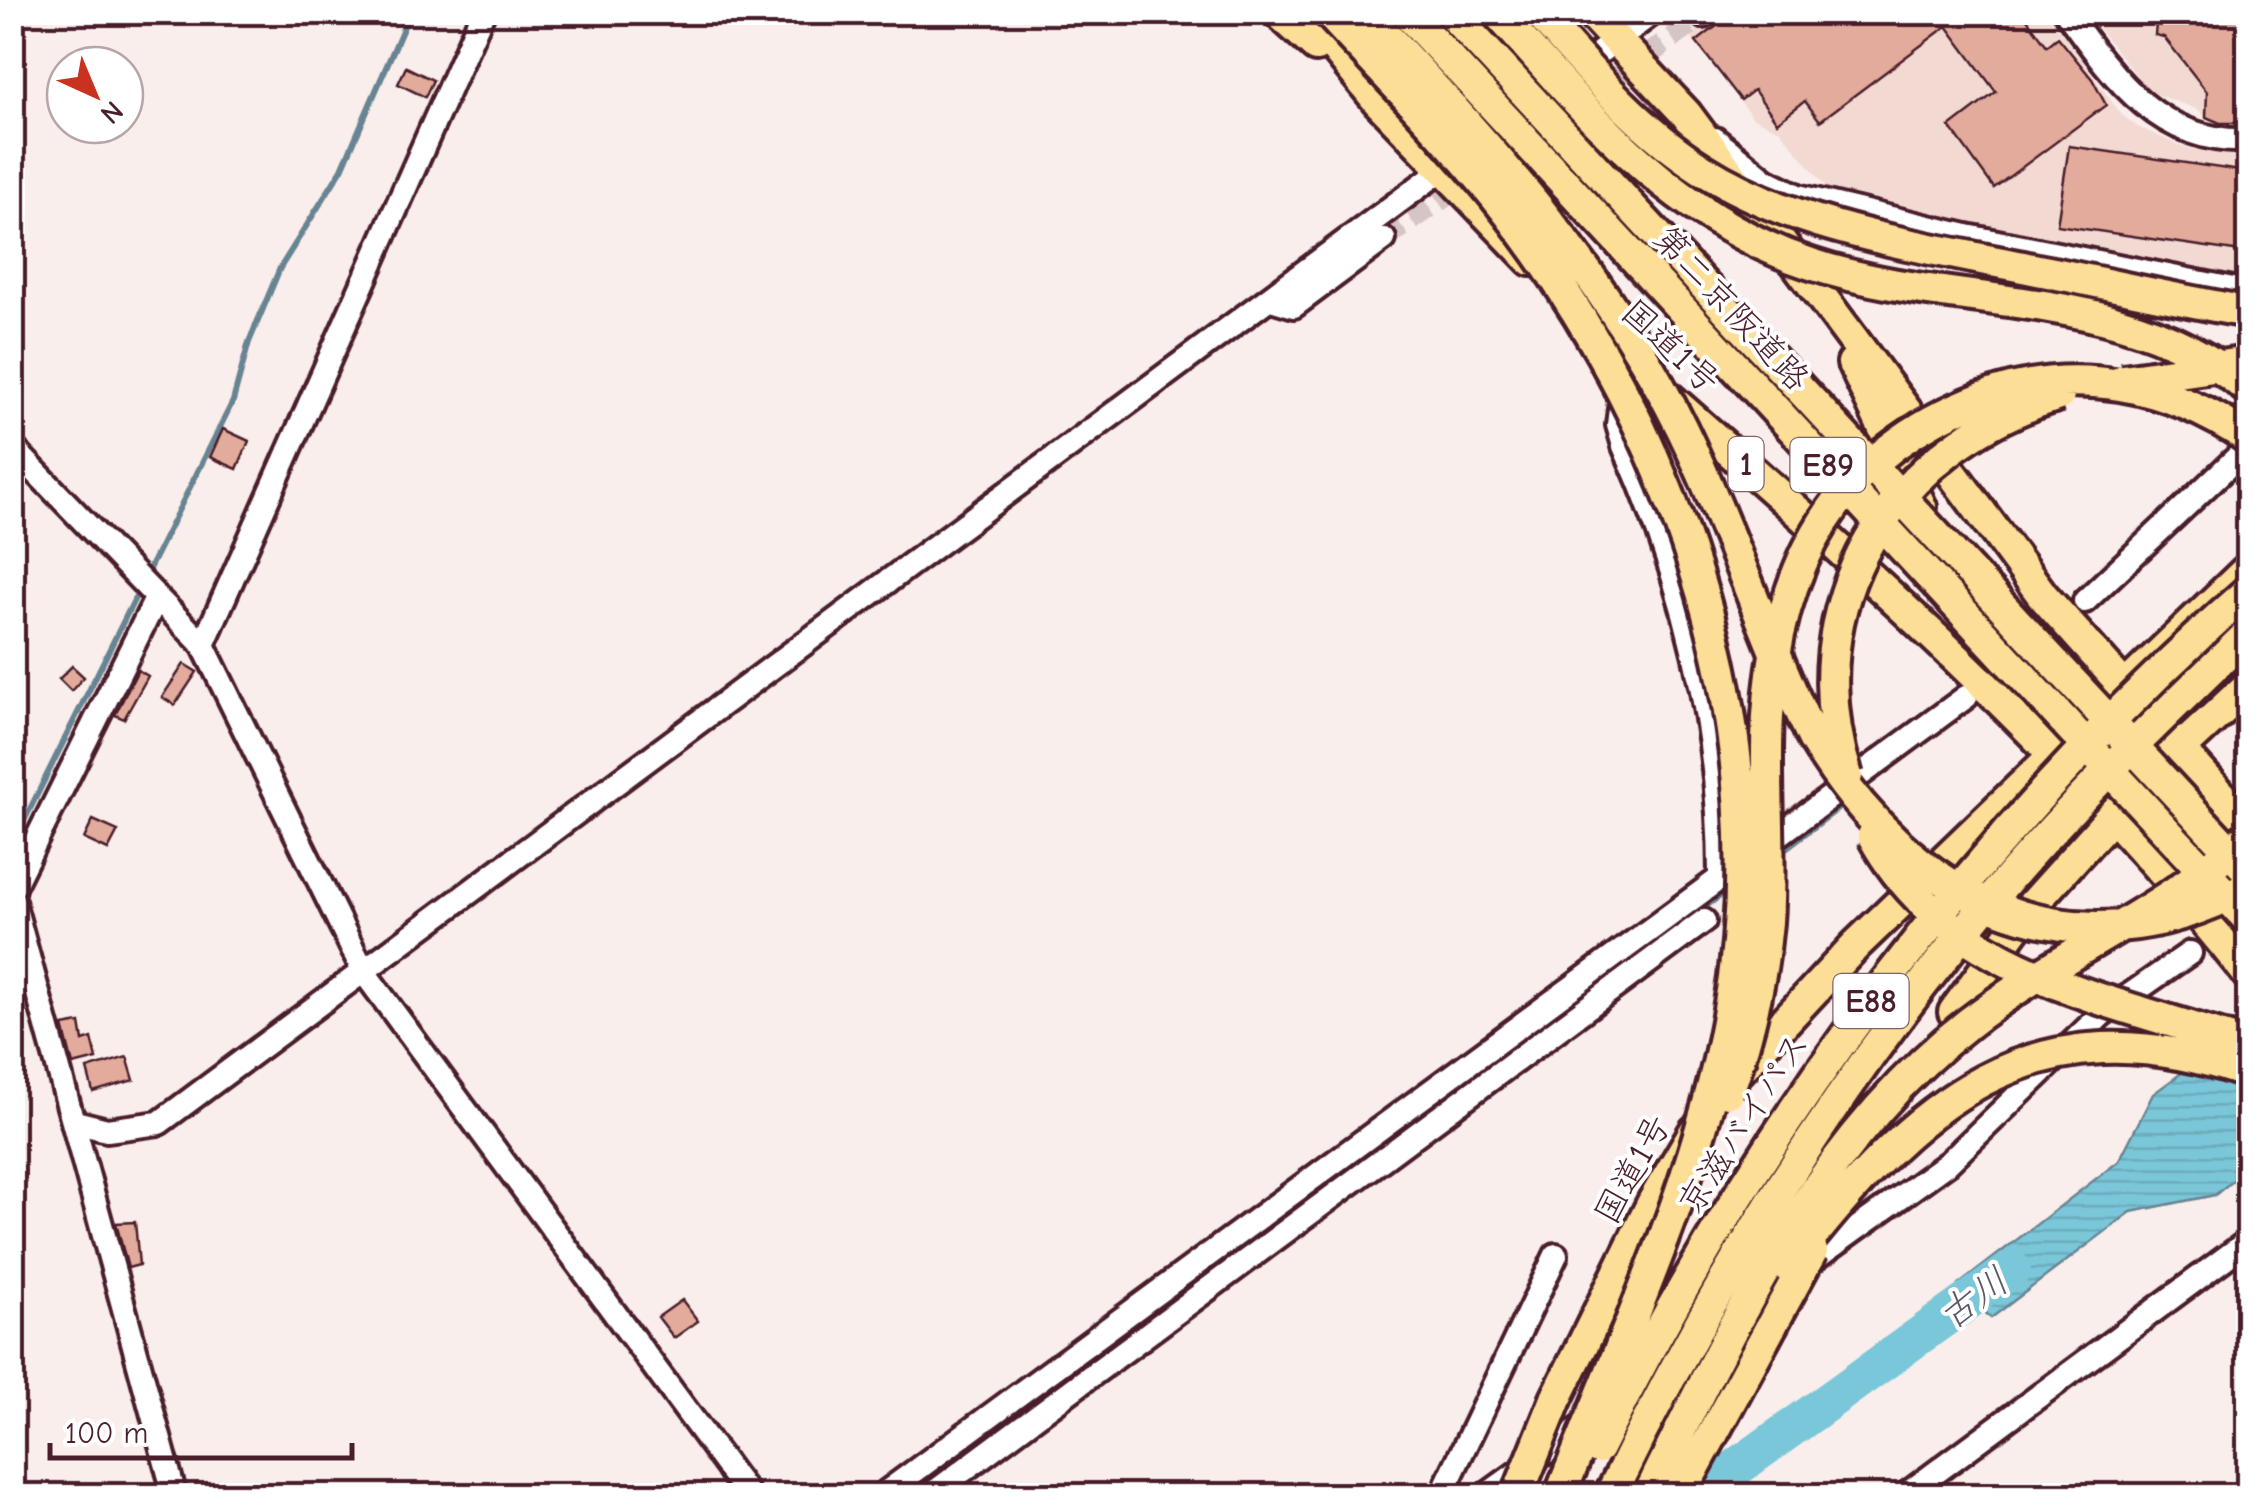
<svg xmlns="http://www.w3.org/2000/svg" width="2261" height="1508" font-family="'Comic Neue','Klee One',sans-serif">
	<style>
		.built { fill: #f2dad3 }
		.water { fill: url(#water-rules); stroke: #678493; stroke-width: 2.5 }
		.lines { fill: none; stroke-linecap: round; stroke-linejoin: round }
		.stream { stroke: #678493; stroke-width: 6 }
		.river { stroke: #7ac7d9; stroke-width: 38 }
		.building { fill: #e3ab9c; stroke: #4a1f2b; stroke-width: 2.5 }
		.minor-tunnel { stroke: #d6c5c5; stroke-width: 22; stroke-dasharray: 22 11; stroke-linecap: butt }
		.minor-casing { stroke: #4a1f2b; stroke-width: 30 }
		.highway-casing { stroke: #4a1f2b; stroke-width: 38 }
		.minor { stroke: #fff; stroke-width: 22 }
		.highway { stroke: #fcde96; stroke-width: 30 }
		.highway-bridge-casing { stroke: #4a1f2b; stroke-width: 38; stroke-linecap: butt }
		.highway-bridge { stroke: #fcde96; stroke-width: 30 }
		.labels { text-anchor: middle; stroke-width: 8; stroke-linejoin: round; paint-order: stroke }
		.shield { fill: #fff; stroke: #80626b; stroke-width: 2.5 }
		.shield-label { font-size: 32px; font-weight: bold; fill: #4a1f2b }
		.street-label { font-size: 35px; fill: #4a1f2b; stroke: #fff }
		.water-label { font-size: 38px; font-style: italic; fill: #5b5a68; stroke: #fff }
	</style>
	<defs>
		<pattern id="water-rules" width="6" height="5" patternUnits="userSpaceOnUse" patternTransform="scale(2.5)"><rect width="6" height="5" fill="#7ac7d9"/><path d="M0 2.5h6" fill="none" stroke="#6baaba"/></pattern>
	</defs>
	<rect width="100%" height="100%" fill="#f9eeeb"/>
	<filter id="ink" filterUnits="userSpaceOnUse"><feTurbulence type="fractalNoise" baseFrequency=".01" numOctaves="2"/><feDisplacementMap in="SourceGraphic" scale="20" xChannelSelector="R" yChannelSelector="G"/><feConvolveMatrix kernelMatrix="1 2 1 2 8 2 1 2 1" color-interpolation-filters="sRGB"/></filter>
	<g filter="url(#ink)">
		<path class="built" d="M 1722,13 L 2047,13 L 2121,114 L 2136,126 L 2183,147 L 2206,152 L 2248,151 L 2248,281 L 1836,199 L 1780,130 L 1753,118 L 1690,36 Z
			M 2086,13 L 2248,13 L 2248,128 L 2212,125 L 2199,110 L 2150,92 Z"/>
		<path class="water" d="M 2248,1024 L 2248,1168 L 2215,1195 L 2131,1212 L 1991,1318 L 1958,1285 L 2119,1161 L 2153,1094 Z"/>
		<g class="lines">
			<path class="stream" d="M 2228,481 L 2248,463
				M 146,575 L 233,401 L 249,342 L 280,268 L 342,169 L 410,12
				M 1861,790 L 1882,772
				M 12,845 L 141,586
				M 1778,854 L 1848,801
				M 1510,1047 L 1731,888
				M 907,1496 L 1250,1238"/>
			<path class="river" d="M 1697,1496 L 2012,1269"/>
		</g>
		<path class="building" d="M 1735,12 L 2022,12 L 2047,46 L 2058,37 L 2092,79 L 2106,105 L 1994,188 L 1950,127 L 1996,92 L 1947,26 L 1820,121 L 1805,101 L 1777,122 L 1754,90 L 1741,100 L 1696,42 Z
			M 2151,12 L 2248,12 L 2248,123 L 2220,123 L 2206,117 L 2207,92 L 2164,37 L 2155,35 L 2156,23 Z
			M 406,67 L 433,80 L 425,97 L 398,84 Z
			M 2069,146 L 2248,172 L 2248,253 L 2057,225 Z
			M 223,429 L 249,441 L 237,469 L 210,457 Z
			M 184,664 L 197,672 L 175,705 L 162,697 Z
			M 72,666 L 84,677 L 71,691 L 59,679 Z
			M 138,670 L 148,676 L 124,719 L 115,715 Z
			M 93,820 L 118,831 L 108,850 L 84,839 Z
			M 80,1023 L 83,1041 L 92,1038 L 97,1059 L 73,1065 L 63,1026 Z
			M 127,1057 L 134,1080 L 93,1092 L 87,1069 Z
			M 135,1222 L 139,1265 L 128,1268 L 116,1223 Z
			M 682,1300 L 698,1321 L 674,1338 L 658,1317 Z"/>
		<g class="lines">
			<path class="minor-tunnel" d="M 1591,95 L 1703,16
				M 1384,239 L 1470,179"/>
			<defs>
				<path id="minor" d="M 2066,12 C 2113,77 2159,144 2248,140
					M 1703,16 L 1708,12
					M 1715,139 L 1766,180 L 1798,196 L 1967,236 L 2248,292
					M 1271,299 L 1294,306 L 1384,239
					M 1622,393 L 1618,425 L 1624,446 C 1684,580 1720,727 1720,874
					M 12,447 L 203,645 L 364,972 L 749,1496
					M 2085,601 L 2248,447
					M 203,645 L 483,12
					M 12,889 L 156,599
					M 12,898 L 175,1496
					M 75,1122 L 107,1130 L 159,1123 L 1654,12
					M 1687,1351 L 1949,1162 L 2101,1015 L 2190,953
					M 881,1496 L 1966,697
					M 929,1496 L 1704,921
					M 1441,1496 L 1556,1255
					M 1485,1496 L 1592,1419
					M 1904,1496 L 2248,1241"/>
				<path id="highway" d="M 1278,12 L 1316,46
					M 1306,12 L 1378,101 L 1531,260
					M 1590,12 L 1686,114 L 2043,596 L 2248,825
					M 1587,318 L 1627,361 C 1845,552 2067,745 2248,974
					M 1853,363 L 1921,507
					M 1965,581 L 1994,621 L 2096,736
					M 2123,744 L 2145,782 L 2236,881
					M 2166,762 L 2248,686
					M 1954,1012 L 2032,905 L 2123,804
					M 1733,1077 L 1856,945 L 2248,569
					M 1556,1399 L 1653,1202 L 1695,1131"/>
			</defs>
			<use href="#minor" class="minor-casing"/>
			<use href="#highway" class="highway-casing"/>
			<use href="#minor" class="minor"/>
			<use href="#highway" class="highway"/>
			<defs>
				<path id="highway-bridge" d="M 1328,12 C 1389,79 1454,143 1509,214 C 1681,437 1779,734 1728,1016 C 1698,1183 1622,1338 1560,1496
					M 1364,12 C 1484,141 1604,269 1682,429 C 1731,530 1764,637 1813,738 C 1910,900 2069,982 2248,886
					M 1406,12 L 2248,919
					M 1450,12 L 2248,871
					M 1497,12 C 1589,116 1674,219 1811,264 C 1958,313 2123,283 2248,389
					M 1538,12 C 1588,69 1637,128 1702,169 C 1800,231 1921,246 2033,269 C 2105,283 2176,300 2248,312
					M 2123,380 L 2248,362
					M 1847,776 C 1793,603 1891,447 2059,395
					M 1873,836 C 1948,975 2111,999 2248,1045
					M 1728,1092 C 1748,1037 1762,980 1767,922 C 1772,853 1764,785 1768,716 C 1777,567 1836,453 1982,398 C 2074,364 2169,384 2248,438
					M 1788,1267 C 1914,1104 2031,996 2248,1073
					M 1598,1448 C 1758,1125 1977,829 2248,591
					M 1517,1496 L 1556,1399
					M 1610,1496 C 1717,1274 1848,1066 2009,878 C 2083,792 2166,713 2248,634
					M 1648,1496 C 1732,1326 1817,1140 1970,1022 C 2059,954 2165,911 2248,836
					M 1679,1496 L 1812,1251"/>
			</defs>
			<use href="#highway-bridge" class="highway-bridge-casing"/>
			<use href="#highway-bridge" class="highway-bridge"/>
		</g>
	</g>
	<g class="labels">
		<g class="shield">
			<rect x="1728.5" y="437" width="35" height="54" rx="8"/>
			<rect x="1790.5" y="438" width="75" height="54" rx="8"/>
			<rect x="1833.5" y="974" width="75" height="54" rx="8"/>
		</g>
		<g class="shield-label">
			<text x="1746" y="475">1</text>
			<text x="1828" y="476">E89</text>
			<text x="1871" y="1012">E88</text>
		</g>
		<g class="street-label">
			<text transform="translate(1732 308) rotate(47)" y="12">第二京阪道路</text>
			<text transform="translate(1671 346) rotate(43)" y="12">国道1号</text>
			<text transform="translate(1743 1123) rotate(-57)" y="12">京滋バイパス</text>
			<text transform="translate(1632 1169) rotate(-61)" y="12">国道1号</text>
		</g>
		<g class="water-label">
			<text transform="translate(1973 1298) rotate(-36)" y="13">古川</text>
		</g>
	</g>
	<rect width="2261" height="1508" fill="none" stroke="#fff" stroke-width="50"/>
	<rect x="25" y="25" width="2211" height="1458" fill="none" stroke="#4a1f2b" stroke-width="4" filter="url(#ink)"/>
	<g transform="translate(95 95) rotate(136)"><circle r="48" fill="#ffffff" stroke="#b7a5aa" stroke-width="2.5"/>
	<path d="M0-8L18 38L0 25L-18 38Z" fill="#c8321e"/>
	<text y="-15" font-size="28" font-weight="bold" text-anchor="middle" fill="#4a1f2b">N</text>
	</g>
	<path d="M50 1443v15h302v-15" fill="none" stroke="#4a1f2b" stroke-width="5"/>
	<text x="65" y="1443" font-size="30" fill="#4a1f2b" stroke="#ffffff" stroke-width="8" paint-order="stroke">100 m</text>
</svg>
